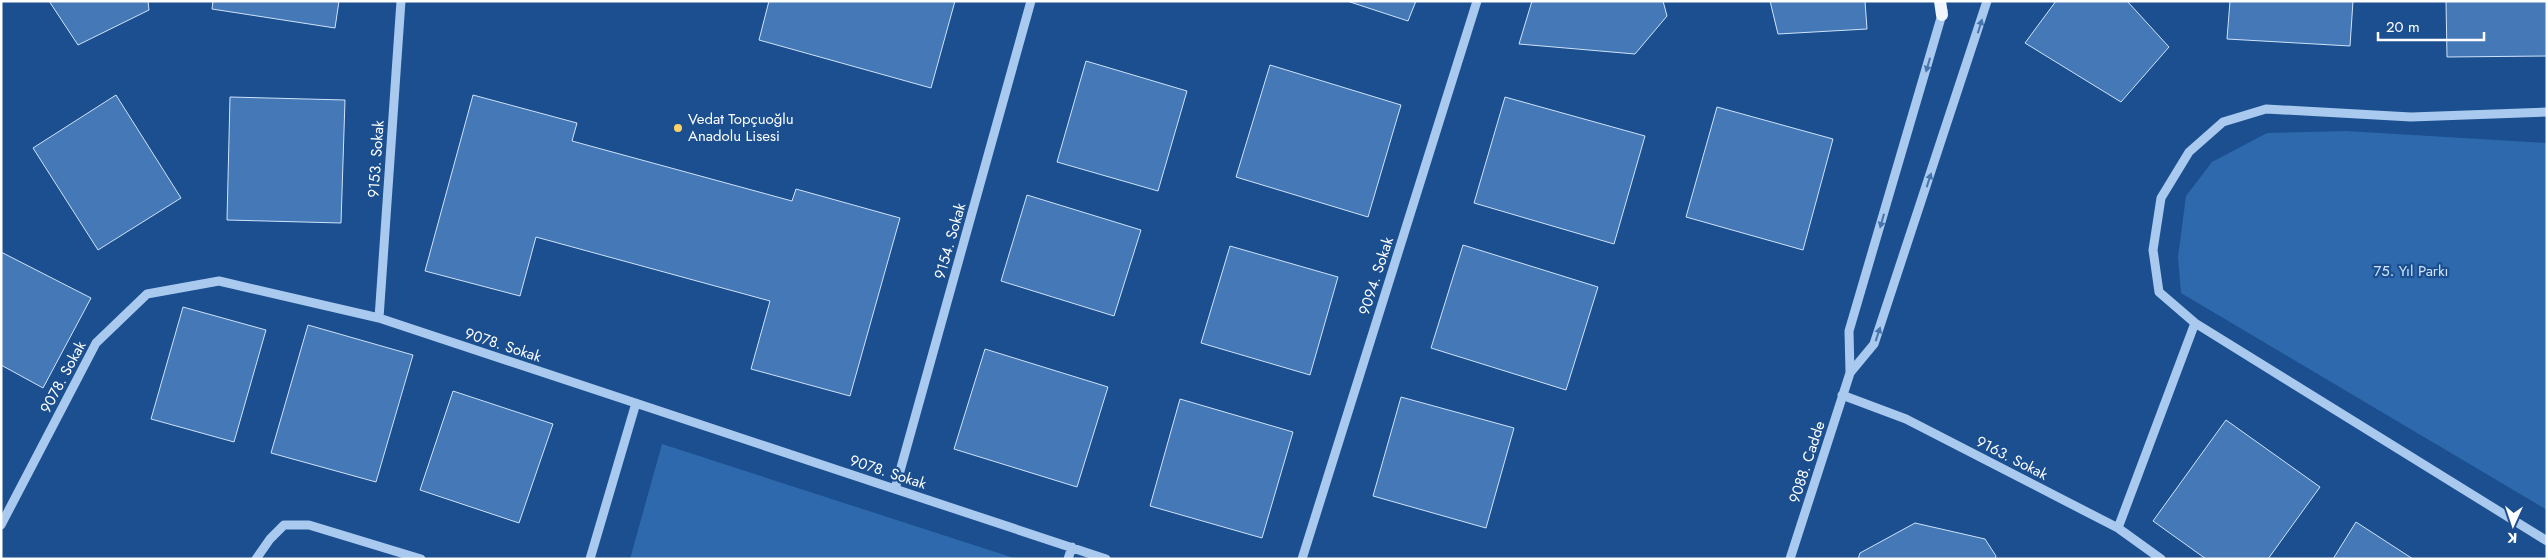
<svg xmlns="http://www.w3.org/2000/svg" width="2548" height="560" font-family="Jost,sans-serif">
	<style>
		.green { fill: #2e69ad }
		.building { fill: #4478b7; stroke: #cfe3fa }
		.lines { fill: none; stroke-linecap: round; stroke-linejoin: round }
		.minor { stroke: #a9c9ee; stroke-width: 9 }
		.major { stroke: #f0f6ff; stroke-width: 12 }
		.oneway { fill: #4674ac }
		.poi-dot { fill: #ffd166; stroke: #1b4f8f; stroke-width: 2 }
		.labels { text-anchor: middle; stroke-width: 4.5; stroke-linejoin: round; paint-order: stroke }
		.poi-label { font-size: 15px; fill: #fff; stroke: #1b4f8f; text-anchor: start }
		.street-label { font-size: 15px; fill: #fff; stroke: #1b4f8f }
		.park-label { font-size: 15px; fill: #cfe3fa; stroke: #1b4f8f }
	</style>
	<rect width="100%" height="100%" fill="#1b4f8f"/>
	<path class="green" d="M 2346,131 L 2547,143 L 2547,510 L 2181,293 L 2178,257 L 2186,196 L 2212,162 L 2267,133 Z
		M 662,444 L 1017,559 L 630,559 Z"/>
	<path class="building" d="M 49,1 L 148,1 L 149,10 L 78,45 Z
		M 213,1 L 339,1 L 335,28 L 212,9 Z
		M 769,1 L 955,1 L 931,88 L 759,40 Z
		M 1347,1 L 1416,1 L 1408,21 Z
		M 1532,1 L 1663,1 L 1667,16 L 1635,54 L 1519,44 Z
		M 1770,1 L 1865,1 L 1867,29 L 1778,34 Z
		M 2056,1 L 2127,1 L 2169,47 L 2121,102 L 2025,43 Z
		M 2230,1 L 2353,1 L 2350,46 L 2227,39 Z
		M 2446,1 L 2547,1 L 2547,56 L 2447,57 Z
		M 1086,61 L 1187,91 L 1158,191 L 1057,162 Z
		M 1270,65 L 1401,105 L 1368,217 L 1236,177 Z
		M 116,95 L 181,198 L 98,250 L 33,148 Z
		M 473,95 L 577,123 L 572,141 L 792,201 L 796,189 L 900,218 L 850,396 L 751,369 L 770,301 L 536,237 L 520,296 L 425,271 Z
		M 230,97 L 345,100 L 341,223 L 227,220 Z
		M 1505,97 L 1645,136 L 1614,244 L 1474,203 Z
		M 1717,107 L 1833,139 L 1803,250 L 1686,217 Z
		M 1027,195 L 1141,230 L 1114,316 L 1001,281 Z
		M 1463,245 L 1598,287 L 1566,390 L 1431,348 Z
		M 1230,246 L 1338,277 L 1310,375 L 1201,343 Z
		M 1,252 L 91,298 L 43,388 L 1,365 Z
		M 183,307 L 266,330 L 234,442 L 151,419 Z
		M 308,325 L 413,355 L 376,482 L 271,453 Z
		M 985,349 L 1108,387 L 1077,487 L 954,449 Z
		M 453,391 L 553,424 L 519,523 L 420,490 Z
		M 1401,397 L 1514,428 L 1486,528 L 1373,496 Z
		M 1180,399 L 1293,432 L 1262,538 L 1150,506 Z
		M 2226,420 L 2320,487 L 2268,559 L 2206,559 L 2153,521 Z
		M 2356,522 L 2413,559 L 2333,559 Z
		M 1915,523 L 1985,539 L 1996,556 L 1995,559 L 1858,559 L 1860,553 Z"/>
	<g class="lines">
		<path class="minor" d="M 2547,112 L 2411,117 L 2266,109 L 2223,122 L 2189,152 L 2161,198 L 2153,250 L 2159,292 L 2195,323 L 2547,541
			M 379,318 L 401,1
			M 1850,373 L 1874,344 L 1987,1
			M 1842,395 L 1906,419 L 2118,528 L 2161,559
			M 895,489 L 1031,1
			M 1,525 L 96,343 L 147,294 L 219,281 L 379,318 L 1106,559
			M 2118,528 L 2195,323
			M 256,559 L 270,539 L 284,525 L 309,525 L 421,559
			M 590,559 L 636,403
			M 1068,559 L 1072,547
			M 1302,559 L 1477,1
			M 1790,559 L 1850,373 L 1849,331 L 1943,11"/>
		<path class="major" d="M 1940,1 L 1942,15"/>
	</g>
	<defs><path id="oneway-solid" d="M-6-.8H1V-3.2L6.5 0L1 3.2V.8H-6Z" transform="scale(1.25)"/></defs>
	<g class="oneway">
		<use href="#oneway-solid" transform="translate(1980 26) rotate(-73)"/>
		<use href="#oneway-solid" transform="translate(1928 65) rotate(106)"/>
		<use href="#oneway-solid" transform="translate(1929 180) rotate(-72)"/>
		<use href="#oneway-solid" transform="translate(1882 221) rotate(106)"/>
		<use href="#oneway-solid" transform="translate(1878 334) rotate(-72)"/>
	</g>
	<circle class="poi-dot" cx="678" cy="128" r="5"/>
	<g class="labels">
		<g class="poi-label">
			<text x="688" y="124">Vedat Topçuoğlu<tspan x="688" dy="17">Anadolu Lisesi</tspan></text>
		</g>
		<g class="street-label">
			<text transform="translate(376 159) rotate(-86)" y="5">9153. Sokak</text>
			<text transform="translate(950 241) rotate(-74)" y="5">9154. Sokak</text>
			<text transform="translate(1376 276) rotate(-72)" y="5">9094. Sokak</text>
			<text transform="translate(503 345) rotate(18)" y="5">9078. Sokak</text>
			<text transform="translate(63 377) rotate(-62)" y="5">9078. Sokak</text>
			<text transform="translate(2012 458) rotate(27)" y="5">9163. Sokak</text>
			<text transform="translate(1807 462) rotate(-72)" y="5">9088. Cadde</text>
			<text transform="translate(888 472) rotate(18)" y="5">9078. Sokak</text>
		</g>
		<g class="park-label">
			<text x="2411" y="276">75. Yıl Parkı</text>
		</g>
	</g>
	<rect width="2548" height="560" fill="none" stroke="#ffffff" stroke-width="5"/>
	<g transform="translate(2513 525) rotate(183)" stroke="#1b4f8f" stroke-width="4" paint-order="stroke">
	<path d="M0-4L9 19L0 12L-9 19Z" fill="#ffffff"/>
	<text y="-8" font-size="14" font-weight="bold" text-anchor="middle" fill="#ffffff">K</text>
	</g>
	<path d="M2378 32v8h106v-8" fill="none" stroke="#ffffff" stroke-width="2.5"/>
	<text x="2386" y="32" font-size="15" fill="#ffffff" stroke="#1b4f8f" stroke-width="4" paint-order="stroke">20 m</text>
</svg>
